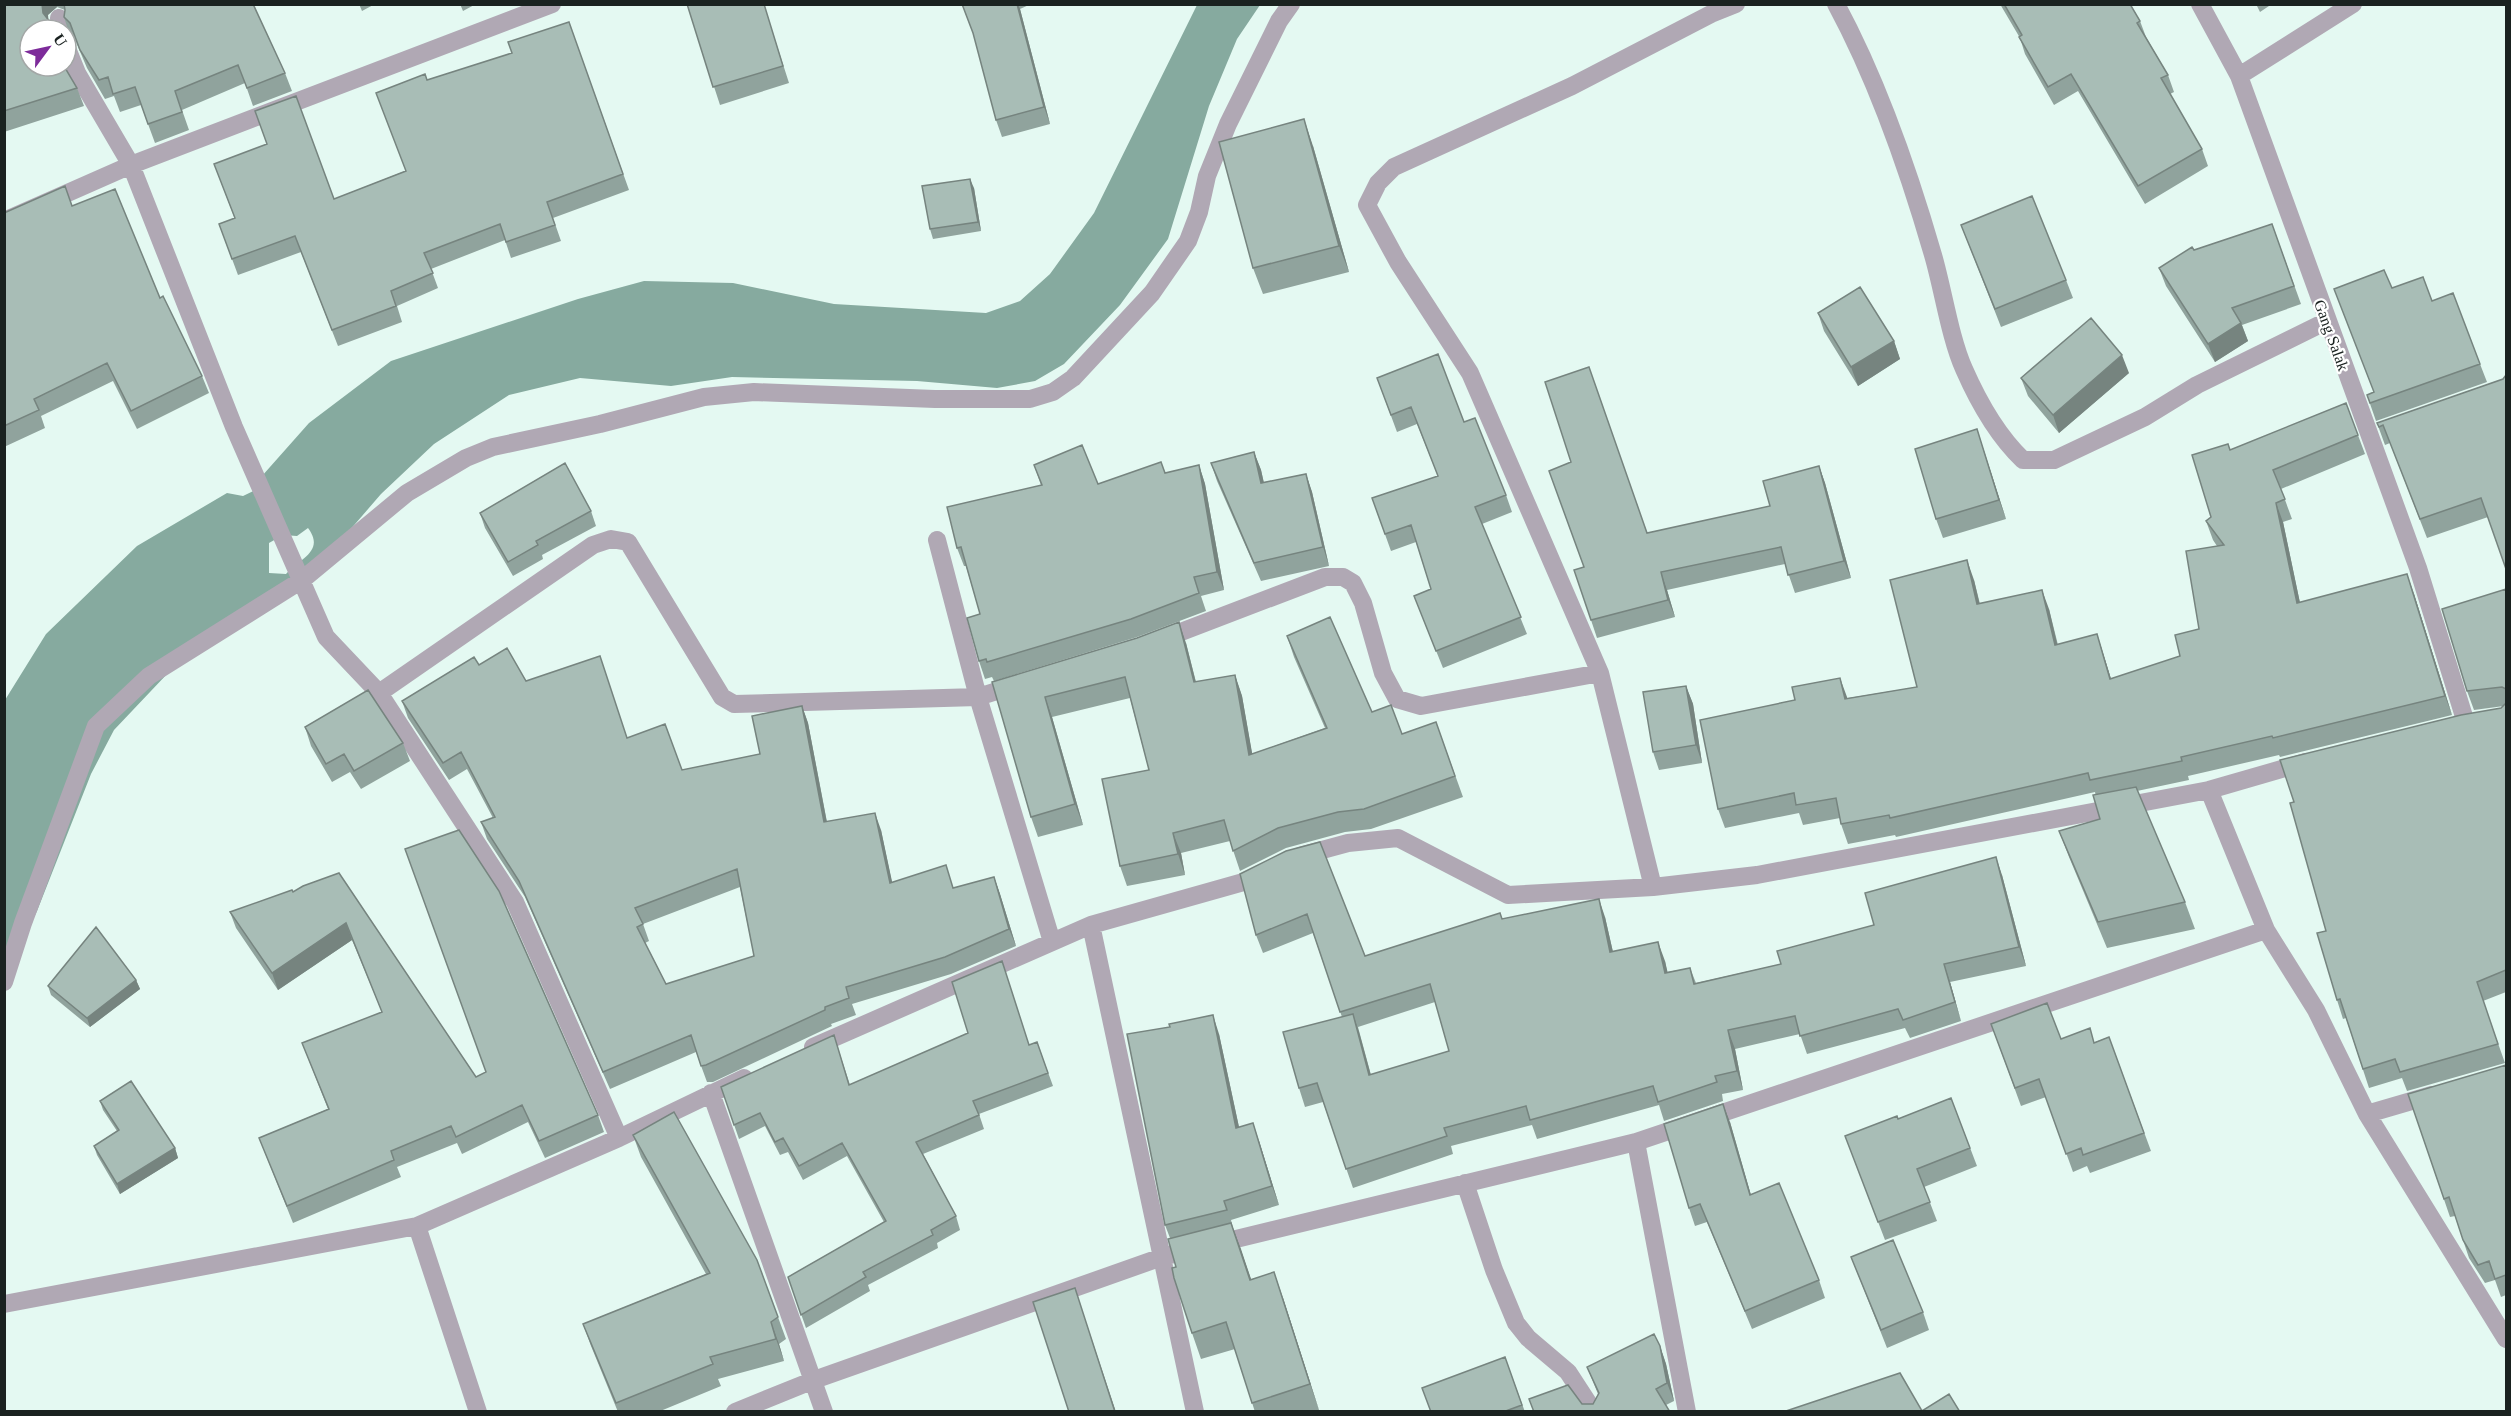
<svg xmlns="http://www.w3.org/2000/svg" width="2511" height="1416" font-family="Georgia,serif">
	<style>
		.water { fill: #86aa9f; fill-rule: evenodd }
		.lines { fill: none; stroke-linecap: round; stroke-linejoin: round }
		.minor { stroke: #b0a8b4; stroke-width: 18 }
		.wall { fill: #90a39d; fill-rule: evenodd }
		.shaded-wall { fill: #76847f }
		.building { fill: #a8bdb6; stroke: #76847f; stroke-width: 1.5; fill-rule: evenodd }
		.labels { text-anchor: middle; stroke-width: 4.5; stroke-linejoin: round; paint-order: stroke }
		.street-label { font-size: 16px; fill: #1a2220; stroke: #fff }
	</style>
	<rect width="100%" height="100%" fill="#e4f9f2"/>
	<path class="water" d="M 1197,5 L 1260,5 L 1237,39 L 1209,106 L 1168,239 L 1120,305 L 1064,364 L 1035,381 L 997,388 L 917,381 L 732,377 L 671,386 L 580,378 L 509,395 L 434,444 L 381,494 L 312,574 L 168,673 L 114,730 L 91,774 L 37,911 L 5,978 L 5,700 L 46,634 L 137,546 L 227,493 L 243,496 L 262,487 L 262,476 L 309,423 L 391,361 L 578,299 L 644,281 L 733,283 L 834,304 L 986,313 L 1020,301 L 1050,274 L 1094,213 ZM 308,528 C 325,551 301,558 286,574 L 269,573 L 269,543 L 283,535 L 297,536 Z"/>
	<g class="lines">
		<path class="minor" d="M 1836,4 C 1877,80 1909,172 1933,255 C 1943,289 1950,338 1964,369 C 1978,401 1998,436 2023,460 L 2054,460 L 2145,417 L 2197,385 L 2327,321
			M 2200,4 L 2239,76 L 2418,568 L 2466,723
			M 59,18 L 61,30
			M 66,46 L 77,73 L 131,165 L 234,427 L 326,637 L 379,693 L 515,902 L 619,1138
			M 2239,76 L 2353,4
			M 4,221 L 131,165 L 552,4
			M 937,540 L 978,697 L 1052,942
			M 1160,640 L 1325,577 L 1343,577 L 1353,583 L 1363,603 L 1383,673 L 1397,699 L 1421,706 L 1600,673
			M 379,693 L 593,545 L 611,539 L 628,542 L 722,697 L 734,704 L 978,697 L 1019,684
			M 2209,790 L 2266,930 L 2316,1010 L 2367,1114 L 2506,1339
			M 1300,856 L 1348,843 L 1398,838 L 1508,895 L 1653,887 L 1757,875 L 2209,790 L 2306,762
			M 1653,887 L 1600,673 L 1470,373 L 1398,262 L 1367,205 L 1378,183 L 1394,167 L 1572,86 L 1711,14 L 1736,4
			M 1091,925 L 1195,1412
			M 4,982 L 23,923 L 96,726 L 149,676 L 302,580 L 407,493 L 466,458 L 493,447 L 600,424 L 704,397 L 754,392 L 935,399 L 1030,399 L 1053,392 L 1073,378 L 1152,293 L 1188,241 L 1199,212 L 1207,176 L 1228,124 L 1279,21 L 1291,4
			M 813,1047 L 1091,925 L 1247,881 L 1265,873
			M 711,1093 L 824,1412
			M 2367,1114 L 2432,1095
			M 1636,1142 L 1687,1412
			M 1465,1183 L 1494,1270 L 1516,1323 L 1528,1338 L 1568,1372 L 1594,1412
			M 417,1226 L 478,1412
			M 4,1304 L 417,1226 L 619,1138 L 744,1078
			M 735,1412 L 814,1380 L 1162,1257 L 1636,1142 L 2266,930"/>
	</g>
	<path class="wall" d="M 4,4 L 253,4 L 285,73 L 292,91 L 253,106 L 245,83 L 182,110 L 189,130 L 155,143 L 141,105 L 120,112 L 114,96 L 105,99 L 87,68 L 76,42 L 70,36 L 64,17 L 65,10 L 57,7 L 30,30 L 77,88 L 84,106 L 4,132 Z
		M 359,4 L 375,4 L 362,11 Z
		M 460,4 L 476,4 L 463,11 Z
		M 687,4 L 766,4 L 764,5 L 789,83 L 720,105 Z
		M 962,4 L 1031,4 L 1020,9 L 1050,124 L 1002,137 L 996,120 L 974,36 Z
		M 2000,4 L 2130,4 L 2140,21 L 2146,37 L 2168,75 L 2174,92 L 2170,94 L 2202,149 L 2208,166 L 2145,204 L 2078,91 L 2054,105 L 2025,54 L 2020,38 Z
		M 2256,4 L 2272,4 L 2260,12 Z
		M 569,22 L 629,190 L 553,218 L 561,241 L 511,258 L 505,240 L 431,269 L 438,288 L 397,306 L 402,322 L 338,346 L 301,252 L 238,275 L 219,224 L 235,219 L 214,164 L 334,199 L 405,171 L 427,80 L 512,53 Z
		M 1313,146 L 1349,272 L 1263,294 L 1253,268 Z
		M 974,188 L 981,231 L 933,239 L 930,229 Z
		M 72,206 L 160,298 L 202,376 L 209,393 L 137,429 L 113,381 L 41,416 L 45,428 L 4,447 L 4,213 Z
		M 2272,224 L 2301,304 L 2242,325 L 2248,341 L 2215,362 L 2166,286 L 2159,268 L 2194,250 Z
		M 1961,225 L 2066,280 L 2073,298 L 2001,327 Z
		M 2392,288 L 2432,301 L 2480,364 L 2487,382 L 2376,421 L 2367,395 L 2374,393 Z
		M 1818,313 L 1894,341 L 1900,359 L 1858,386 L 1824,331 Z
		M 2129,373 L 2059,433 L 2028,396 L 2021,378 Z
		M 1377,378 L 1464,422 L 1506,495 L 1512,512 L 1482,524 L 1527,634 L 1443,668 L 1414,596 L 1431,589 L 1416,542 L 1391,551 L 1372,498 L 1438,476 L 1417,424 L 1397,432 Z
		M 2503,379 L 2488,517 L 2427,538 L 2390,443 L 2385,445 L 2377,423 Z
		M 2346,403 L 2365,454 L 2281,489 L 2292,519 L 2283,522 L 2300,603 L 2414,594 L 2452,715 L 2280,757 L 2279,755 L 2188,776 L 2189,780 L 2137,791 L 2185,902 L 2195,929 L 2107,948 L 2069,857 L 2059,831 L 2100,819 L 2095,792 L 1896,837 L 1895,835 L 1848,844 L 1841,824 L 1840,818 L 1803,825 L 1799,813 L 1725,828 L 1718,809 L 1795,700 L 1848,698 L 1917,687 L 1974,580 L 1980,604 L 2049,609 L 2058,645 L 2097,634 L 2111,679 L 2180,656 L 2199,629 L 2217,546 L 2213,540 L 2206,521 L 2211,517 L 2230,450 Z
		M 1977,429 L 2006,519 L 1943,538 L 1936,519 Z
		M 1254,452 L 1261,470 L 1264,483 L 1306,474 L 1312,492 L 1329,566 L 1261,581 L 1217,481 L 1211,463 Z
		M 1034,465 L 1098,484 L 1165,473 L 1199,465 L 1205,484 L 1224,590 L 1201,596 L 1206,611 L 1137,637 L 994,681 L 992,677 L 985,679 L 979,661 L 980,614 L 966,566 L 964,566 L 957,548 L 1041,485 Z
		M 1819,466 L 1825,483 L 1851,578 L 1795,593 L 1785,564 L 1667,590 L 1675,617 L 1597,638 L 1591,620 L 1648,533 L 1770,506 Z
		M 591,511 L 596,526 L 542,555 L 543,559 L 513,576 L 485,528 L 480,513 Z
		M 2506,589 L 2506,992 L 2483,1001 L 2505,1063 L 2407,1091 L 2402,1078 L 2369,1088 L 2346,1018 L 2343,1019 L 2337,1000 L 2326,931 L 2294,802 L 2501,708 L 2504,706 L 2474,710 L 2467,691 Z
		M 1287,636 L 1372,712 L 1402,734 L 1436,722 L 1463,797 L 1371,829 L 1345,832 L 1286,848 L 1240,871 L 1230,841 L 1181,853 L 1185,875 L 1127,886 L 1120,866 L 1149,770 L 1130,698 L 1052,717 L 1083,825 L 1038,837 L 1031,817 L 992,682 L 1186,643 L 1196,682 L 1235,675 L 1242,696 L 1252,754 L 1325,728 L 1294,657 Z
		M 526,681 L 628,738 L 682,770 L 760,754 L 802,706 L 808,723 L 827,822 L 881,830 L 892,883 L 954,888 L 994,877 L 1000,894 L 1016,946 L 951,974 L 852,1004 L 856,1015 L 831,1024 L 832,1026 L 713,1082 L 707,1082 L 696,1052 L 610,1089 L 525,897 L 487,839 L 481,822 L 493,818 L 467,769 L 449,780 L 408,718 L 402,701 ZM 740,887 L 754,956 L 666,984 L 645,943 L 649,941 L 643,924 Z
		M 1686,686 L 1693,704 L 1702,763 L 1659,770 L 1653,752 Z
		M 305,727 L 403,743 L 410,761 L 361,789 L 350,772 L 332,782 L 311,746 Z
		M 1286,851 L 1365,956 L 1502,919 L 1605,917 L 1613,952 L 1665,961 L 1667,972 L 1690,968 L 1696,983 L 1781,964 L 1874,925 L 2002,875 L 2026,966 L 1950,982 L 1961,1021 L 1910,1038 L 1905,1028 L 1807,1054 L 1800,1034 L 1735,1049 L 1743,1090 L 1722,1094 L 1723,1101 L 1664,1121 L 1659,1105 L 1537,1139 L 1532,1125 L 1451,1146 L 1453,1154 L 1353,1188 L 1323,1102 L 1305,1107 L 1299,1088 L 1342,1017 L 1313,933 L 1263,953 L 1256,935 ZM 1435,1002 L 1449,1051 L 1371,1075 L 1358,1027 Z
		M 339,873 L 476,1077 L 598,1115 L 604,1132 L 545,1158 L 528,1122 L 462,1154 L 457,1143 L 397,1167 L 401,1177 L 293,1223 L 259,1138 L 328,1109 L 302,1043 L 382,1012 L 352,940 L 278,990 L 236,928 L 230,912 L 293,892 Z
		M 1002,961 L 1029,1045 L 1037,1042 L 1053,1086 L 979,1114 L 984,1129 L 923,1154 L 956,1216 L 960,1230 L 937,1243 L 938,1248 L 868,1285 L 870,1291 L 806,1328 L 788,1277 L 884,1222 L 847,1156 L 803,1180 L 788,1152 L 780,1155 L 765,1126 L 739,1139 L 721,1087 L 838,1048 L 850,1085 L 968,1033 Z
		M 136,980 L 140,989 L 90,1027 L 51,995 L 48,986 Z
		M 1991,1024 L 2061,1039 L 2095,1042 L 2109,1037 L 2151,1151 L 2090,1173 L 2087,1166 L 2073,1172 L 2046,1097 L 2021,1106 Z
		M 1219,1034 L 1239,1127 L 1259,1141 L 1279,1205 L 1231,1220 L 1233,1228 L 1251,1279 L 1283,1298 L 1319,1410 L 1316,1412 L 1255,1412 L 1235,1349 L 1201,1359 L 1192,1333 L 1170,1238 L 1165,1225 Z
		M 2506,1066 L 2506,1295 L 2501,1297 L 2495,1280 L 2485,1283 L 2469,1258 L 2455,1216 L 2450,1217 L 2408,1094 Z
		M 1951,1098 L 1977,1166 L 1924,1187 L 1937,1221 L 1885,1240 L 1845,1136 L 1898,1119 Z
		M 100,1101 L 175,1148 L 178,1158 L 120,1194 L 97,1155 L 94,1146 L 117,1131 L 103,1110 Z
		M 1730,1122 L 1751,1195 L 1819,1280 L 1825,1298 L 1752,1329 L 1707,1222 L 1695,1226 L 1689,1208 Z
		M 633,1135 L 757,1260 L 786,1339 L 779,1344 L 784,1361 L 718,1379 L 721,1386 L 658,1412 L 618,1412 L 591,1346 L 583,1324 L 706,1274 L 641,1157 Z
		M 1851,1257 L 1923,1312 L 1929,1330 L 1887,1348 Z
		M 1660,1346 L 1666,1364 L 1674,1401 L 1666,1405 L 1582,1404 L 1593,1404 L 1598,1394 L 1587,1367 Z
		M 1505,1357 L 1525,1412 L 1431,1412 Z"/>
	<path class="shaded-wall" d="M 42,4 L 56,4 L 57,7 L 48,15 L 49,26 L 50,22 L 53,30 L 49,30 L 43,13 Z
		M 1017,4 L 1018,4 L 1020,9 L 1050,124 L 1044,107 Z
		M 1304,119 L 1313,146 L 1349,272 L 1339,246 Z
		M 970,179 L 974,188 L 981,231 L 978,222 Z
		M 2241,323 L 2248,341 L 2215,362 L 2208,344 Z
		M 1894,341 L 1900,359 L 1858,386 L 1851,367 Z
		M 2122,355 L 2129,373 L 2059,433 L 2053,415 Z
		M 1977,429 L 1983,448 L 2006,519 L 1999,500 Z
		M 1254,452 L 1261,470 L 1268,502 L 1261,483 Z
		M 1199,465 L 1205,484 L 1224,590 L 1217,572 Z
		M 1819,466 L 1825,483 L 1851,578 L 1844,561 Z
		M 1306,474 L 1312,492 L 1329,566 L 1323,547 Z
		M 2276,503 L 2283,522 L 2304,622 L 2297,603 Z
		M 1967,560 L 1974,580 L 1984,623 L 1977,604 Z
		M 1661,572 L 1667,590 L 1675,617 L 1668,600 Z
		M 2407,574 L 2414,594 L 2452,715 L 2445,696 Z
		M 2042,590 L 2049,609 L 2062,665 L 2055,645 Z
		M 1179,622 L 1186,643 L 1201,703 L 1194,682 Z
		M 2097,634 L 2103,653 L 2117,698 L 2110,679 Z
		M 1235,675 L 1242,696 L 1256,775 L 1249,755 Z
		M 1840,678 L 1847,697 L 1852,718 L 1845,699 Z
		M 1686,686 L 1693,704 L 1702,763 L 1696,745 Z
		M 1045,697 L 1052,717 L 1083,825 L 1075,804 Z
		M 802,706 L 808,723 L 830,839 L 824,822 Z
		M 875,813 L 881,830 L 896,900 L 890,883 Z
		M 1173,833 L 1181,853 L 1185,875 L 1178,854 Z
		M 1996,857 L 2002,875 L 2026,966 L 2019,947 Z
		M 994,877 L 1000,894 L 1016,946 L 1009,929 Z
		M 1599,899 L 1605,917 L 1617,970 L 1610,952 Z
		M 346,923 L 352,940 L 278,990 L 272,973 Z
		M 1658,942 L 1665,961 L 1672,991 L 1665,973 Z
		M 1944,964 L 1950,982 L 1961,1021 L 1955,1002 Z
		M 136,980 L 140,989 L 90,1027 L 87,1018 Z
		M 1353,1014 L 1359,1032 L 1376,1094 L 1369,1075 Z
		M 1213,1015 L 1219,1034 L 1243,1146 L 1236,1128 Z
		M 1728,1030 L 1735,1049 L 1743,1090 L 1737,1071 Z
		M 1723,1104 L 1730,1122 L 1756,1213 L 1750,1195 Z
		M 1253,1123 L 1259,1141 L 1279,1205 L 1272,1186 Z
		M 175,1148 L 178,1158 L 120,1194 L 117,1184 Z
		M 1231,1223 L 1241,1249 L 1260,1306 L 1250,1280 Z
		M 1274,1272 L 1283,1298 L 1319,1410 L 1310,1384 Z
		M 1075,1288 L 1081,1307 L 1116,1412 L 1115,1412 Z
		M 771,1322 L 779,1344 L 784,1361 L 776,1339 Z
		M 1660,1346 L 1666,1364 L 1674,1401 L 1667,1383 Z"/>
	<path class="building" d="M 4,4 L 42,4 L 43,13 L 50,22 L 49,30 L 30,30 L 30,66 L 64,66 L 77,88 L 4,111 Z
		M 64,4 L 253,4 L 285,73 L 247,88 L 238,65 L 175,91 L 182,112 L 148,124 L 135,87 L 113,94 L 108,77 L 99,80 L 80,50 L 70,23 L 64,17 L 65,10 Z
		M 687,4 L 764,4 L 783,66 L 713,87 Z
		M 962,4 L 1017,4 L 1044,107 L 996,120 L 973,33 Z
		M 2004,4 L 2130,4 L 2140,21 L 2137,23 L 2168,75 L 2161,78 L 2202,149 L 2138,186 L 2071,74 L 2048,87 L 2019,37 L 2022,35 Z
		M 569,22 L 623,174 L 547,202 L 555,225 L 506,242 L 500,224 L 424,253 L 433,273 L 391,291 L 396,306 L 332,330 L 295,236 L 232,259 L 219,224 L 235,218 L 214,164 L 267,144 L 255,111 L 296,96 L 334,199 L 406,171 L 376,93 L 425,74 L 427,80 L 512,53 L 508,42 Z
		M 1304,119 L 1339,246 L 1253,268 L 1219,142 Z
		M 970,179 L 978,222 L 930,229 L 922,186 Z
		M 65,186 L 72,206 L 115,189 L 160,298 L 163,296 L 202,376 L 131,411 L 107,363 L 34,399 L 39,410 L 4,426 L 4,213 Z
		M 2032,196 L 2066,280 L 1995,309 L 1961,225 Z
		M 2272,224 L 2294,286 L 2232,308 L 2241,323 L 2208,344 L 2159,268 L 2192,247 L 2194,250 Z
		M 2384,270 L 2392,288 L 2423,277 L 2432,301 L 2453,293 L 2480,364 L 2370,403 L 2367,395 L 2374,392 L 2334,289 Z
		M 1860,287 L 1894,341 L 1851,367 L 1818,313 Z
		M 2091,318 L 2122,355 L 2053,415 L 2021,378 Z
		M 1438,354 L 1464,422 L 1475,418 L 1506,495 L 1475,507 L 1521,617 L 1436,651 L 1414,596 L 1431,589 L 1411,525 L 1385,534 L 1372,498 L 1438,476 L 1411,407 L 1391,415 L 1377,378 Z
		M 1589,367 L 1647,533 L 1770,506 L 1763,481 L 1819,466 L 1844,561 L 1788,575 L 1781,547 L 1661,572 L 1668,600 L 1591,620 L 1574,570 L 1584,567 L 1549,471 L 1571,462 L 1545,382 Z
		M 2506,375 L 2506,569 L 2481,498 L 2420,519 L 2383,425 L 2379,427 L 2377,423 L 2503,379 Z
		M 2346,403 L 2358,435 L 2273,470 L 2285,499 L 2276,503 L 2297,603 L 2407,574 L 2445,696 L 2273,738 L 2272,736 L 2181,757 L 2182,761 L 2090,780 L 2088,773 L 1890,818 L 1889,815 L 1841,824 L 1836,798 L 1796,805 L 1794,793 L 1718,809 L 1700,720 L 1795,700 L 1792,687 L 1840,678 L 1845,699 L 1917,687 L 1890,580 L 1967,560 L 1977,604 L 2042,590 L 2055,645 L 2097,634 L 2110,679 L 2180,656 L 2175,635 L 2199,629 L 2186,551 L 2224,545 L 2206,521 L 2211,517 L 2192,455 L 2228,444 L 2230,450 Z
		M 1977,429 L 1999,500 L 1936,519 L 1915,449 Z
		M 1082,445 L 1098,484 L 1161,462 L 1165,473 L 1199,465 L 1217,572 L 1194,577 L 1199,593 L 1131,619 L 987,662 L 986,659 L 979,661 L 967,618 L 980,614 L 961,547 L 957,548 L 947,507 L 1042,485 L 1034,465 Z
		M 1254,452 L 1261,483 L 1306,474 L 1323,547 L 1254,563 L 1211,463 Z
		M 565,463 L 591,511 L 536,541 L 538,545 L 508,562 L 480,513 Z
		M 2506,589 L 2506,689 L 2502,687 L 2467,691 L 2442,609 Z
		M 1330,617 L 1372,712 L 1391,705 L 1402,734 L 1436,722 L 1455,776 L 1364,809 L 1338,812 L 1278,828 L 1233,851 L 1224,820 L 1173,833 L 1178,854 L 1120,866 L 1102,779 L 1149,770 L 1125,677 L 1045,697 L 1075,804 L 1031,817 L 992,682 L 1137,638 L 1179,622 L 1194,682 L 1235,675 L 1249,755 L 1327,728 L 1287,636 Z
		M 507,648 L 526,681 L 600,656 L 627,738 L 665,724 L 682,770 L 760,754 L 752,716 L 802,706 L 824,822 L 875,813 L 890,883 L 946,865 L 953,888 L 994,877 L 1009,929 L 945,957 L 846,987 L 849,998 L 825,1007 L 825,1010 L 706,1065 L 701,1066 L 691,1035 L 603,1072 L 519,881 L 481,822 L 495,817 L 461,752 L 443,763 L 402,701 L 474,657 L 479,665 ZM 737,869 L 754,956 L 666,984 L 637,927 L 643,924 L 635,908 Z
		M 1686,686 L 1696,745 L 1653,752 L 1643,692 Z
		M 368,690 L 403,743 L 354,771 L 344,754 L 326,764 L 305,727 Z
		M 2506,703 L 2506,970 L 2477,982 L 2498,1044 L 2400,1072 L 2395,1059 L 2363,1069 L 2340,999 L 2337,1000 L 2317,933 L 2326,931 L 2290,803 L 2294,802 L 2280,760 L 2461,715 L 2501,708 Z
		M 2136,787 L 2185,902 L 2098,922 L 2059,831 L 2100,819 L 2093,795 Z
		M 459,830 L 499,891 L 598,1115 L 539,1141 L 522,1105 L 456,1137 L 451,1126 L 391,1151 L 394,1160 L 287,1206 L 259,1138 L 329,1109 L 302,1043 L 382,1012 L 346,923 L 272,973 L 230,912 L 292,890 L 293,892 L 303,886 L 339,873 L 476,1077 L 486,1072 L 405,849 Z
		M 1320,842 L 1365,956 L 1500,913 L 1502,919 L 1599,899 L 1610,952 L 1658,942 L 1665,973 L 1690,968 L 1694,984 L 1781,964 L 1777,951 L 1874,925 L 1865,893 L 1996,857 L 2019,947 L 1944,964 L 1955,1002 L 1903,1020 L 1898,1009 L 1800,1036 L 1795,1016 L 1728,1030 L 1737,1071 L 1715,1076 L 1717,1082 L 1658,1102 L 1653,1086 L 1530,1120 L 1526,1106 L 1444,1128 L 1447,1136 L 1346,1169 L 1317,1083 L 1299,1088 L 1283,1032 L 1353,1014 L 1369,1075 L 1449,1051 L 1430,984 L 1340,1012 L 1307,914 L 1256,935 L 1240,874 L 1286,851 Z
		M 96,927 L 136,980 L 87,1018 L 48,986 Z
		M 1002,961 L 1029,1045 L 1037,1042 L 1048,1073 L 973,1101 L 979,1115 L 916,1142 L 956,1216 L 931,1230 L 933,1235 L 863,1272 L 866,1277 L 801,1315 L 788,1277 L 886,1221 L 842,1143 L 799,1166 L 783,1138 L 775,1142 L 760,1113 L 734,1125 L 721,1087 L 834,1035 L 849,1085 L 968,1033 L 952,982 Z
		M 2047,1003 L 2061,1039 L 2090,1028 L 2094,1043 L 2109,1037 L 2144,1133 L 2083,1155 L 2081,1148 L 2066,1154 L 2039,1079 L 2015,1088 L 1991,1024 Z
		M 1213,1015 L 1236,1128 L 1253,1123 L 1272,1186 L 1224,1201 L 1227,1210 L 1165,1225 L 1127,1034 L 1170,1027 L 1169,1024 Z
		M 2506,1065 L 2506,1275 L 2495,1279 L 2489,1261 L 2478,1265 L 2463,1240 L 2449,1197 L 2444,1199 L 2408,1094 Z
		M 131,1081 L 175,1148 L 117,1184 L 94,1146 L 119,1130 L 100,1101 Z
		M 1951,1098 L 1970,1148 L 1917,1169 L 1930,1202 L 1878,1222 L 1845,1136 L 1897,1116 L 1898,1119 Z
		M 1723,1104 L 1750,1195 L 1779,1183 L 1819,1280 L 1745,1311 L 1700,1204 L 1689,1208 L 1664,1124 Z
		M 674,1112 L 757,1260 L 778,1317 L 771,1322 L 776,1339 L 710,1357 L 713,1364 L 616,1403 L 583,1324 L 710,1273 L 633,1135 Z
		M 1231,1223 L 1250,1280 L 1274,1272 L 1310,1384 L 1252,1403 L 1226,1322 L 1192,1333 L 1174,1278 L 1172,1268 L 1176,1267 L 1168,1239 Z
		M 1893,1240 L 1923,1312 L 1881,1330 L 1851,1257 Z
		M 1075,1288 L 1115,1412 L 1069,1412 L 1033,1302 Z
		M 1654,1334 L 1660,1346 L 1667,1383 L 1656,1389 L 1670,1412 L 1534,1412 L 1529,1399 L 1568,1385 L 1582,1404 L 1593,1404 L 1599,1393 L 1587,1367 Z
		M 1505,1357 L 1522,1405 L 1503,1412 L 1431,1412 L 1422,1388 Z
		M 1900,1373 L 1922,1411 L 1949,1394 L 1960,1412 L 1783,1412 Z"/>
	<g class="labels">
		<g class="street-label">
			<text transform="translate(2332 335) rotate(70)" y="6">Gang Salak</text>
		</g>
	</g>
	<rect width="2511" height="1416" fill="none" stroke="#1a2220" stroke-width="12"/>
	<g transform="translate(48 48) rotate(57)"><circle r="28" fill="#ffffff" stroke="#a3a7a6" stroke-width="1.5"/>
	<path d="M0-4.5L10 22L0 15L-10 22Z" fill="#7d2b9a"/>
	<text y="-9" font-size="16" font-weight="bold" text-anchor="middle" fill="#1a2220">U</text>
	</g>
</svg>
